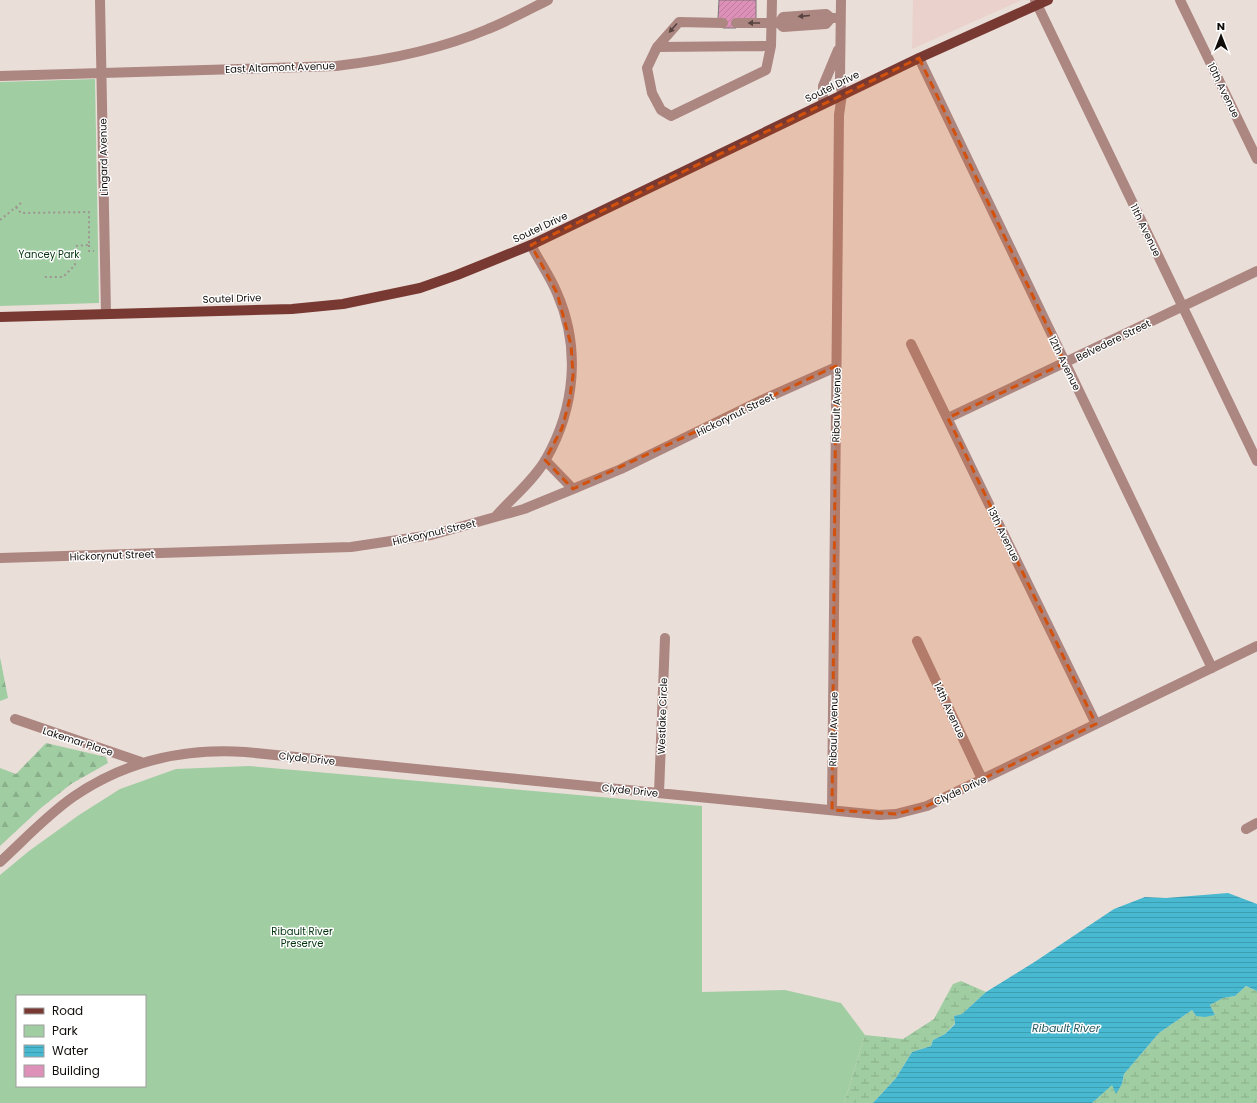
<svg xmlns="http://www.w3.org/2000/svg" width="1257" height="1103" font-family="Poppins,sans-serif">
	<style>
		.commercial { fill: #ead1cb }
		.green { fill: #a1cda3; fill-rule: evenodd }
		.forest { fill: url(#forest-firs) }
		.wetland { fill: url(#wetland-marsh) }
		.water { fill: url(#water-rules) }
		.building { fill: url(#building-hatch); stroke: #7e7479 }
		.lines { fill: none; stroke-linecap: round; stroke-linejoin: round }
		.path { stroke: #9e9590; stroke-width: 2; stroke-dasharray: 2 3; stroke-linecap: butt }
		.minor { stroke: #ac8681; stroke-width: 10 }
		.major { stroke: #793933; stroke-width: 10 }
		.oneway { fill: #574340 }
		.marked { fill: #d2510c; fill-opacity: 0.2; stroke: #d2510c; stroke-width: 3; stroke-dasharray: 8 5; stroke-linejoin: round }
		.labels { text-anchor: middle; stroke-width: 3; stroke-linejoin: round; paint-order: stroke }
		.street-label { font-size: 10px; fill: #110d0b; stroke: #fff }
		.park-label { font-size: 10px; fill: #04340e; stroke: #fff }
		.water-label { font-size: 11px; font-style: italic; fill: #295963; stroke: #fff }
	</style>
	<defs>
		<pattern id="forest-firs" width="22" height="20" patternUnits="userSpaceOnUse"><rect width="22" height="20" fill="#a1cda3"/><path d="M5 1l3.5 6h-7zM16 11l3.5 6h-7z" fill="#8aaf8b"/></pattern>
		<pattern id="wetland-marsh" width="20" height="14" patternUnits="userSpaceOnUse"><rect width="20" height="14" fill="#a1cda3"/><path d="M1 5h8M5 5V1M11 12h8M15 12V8" fill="none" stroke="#8aaf8b"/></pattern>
		<pattern id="water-rules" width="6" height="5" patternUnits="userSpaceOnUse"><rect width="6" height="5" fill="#48b9d0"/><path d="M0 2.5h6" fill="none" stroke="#3e9eb1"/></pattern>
		<pattern id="building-hatch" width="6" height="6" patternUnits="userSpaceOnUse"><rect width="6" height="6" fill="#de91b8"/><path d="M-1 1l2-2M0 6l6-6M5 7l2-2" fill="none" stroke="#bd7c9d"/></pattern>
	</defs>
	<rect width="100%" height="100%" fill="#eaded8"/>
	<path class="commercial" d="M 913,0 L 1022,0 L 912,49 Z"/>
	<path class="green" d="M 95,79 L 99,303 L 0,306 L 0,82 Z
		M 249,766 L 702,806 L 702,992 L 785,990 L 841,1003 L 865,1035 L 844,1103 L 0,1103 L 0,875 L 29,851 L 79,815 L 120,789 L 176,769 ZM 17,996 L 145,996 L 145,1086 L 17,1086 Z"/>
	<path class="forest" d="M 0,657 L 8,698 L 0,701 Z
		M 46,743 L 106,757 L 108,763 L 71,784 L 41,808 L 0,846 L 0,768 L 16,774 Z"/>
	<path class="wetland" d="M 961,981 L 986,992 L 962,1014 L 954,1016 L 955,1023 L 945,1034 L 933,1040 L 931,1046 L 912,1052 L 896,1078 L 873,1103 L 844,1103 L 865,1035 L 903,1039 L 934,1019 L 953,984 Z
		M 1246,986 L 1257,991 L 1257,1103 L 1092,1103 L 1112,1084 L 1116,1093 L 1122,1084 L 1124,1074 L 1159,1033 L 1192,1010 L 1196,1016 L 1215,1015 L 1210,1005 L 1223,998 L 1235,996 Z"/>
	<path class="water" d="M 1228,893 L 1257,904 L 1257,991 L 1246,986 L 1235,996 L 1223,998 L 1210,1005 L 1215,1015 L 1205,1017 L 1196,1016 L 1192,1010 L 1159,1033 L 1124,1074 L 1122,1084 L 1116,1094 L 1112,1085 L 1092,1103 L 873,1103 L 896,1078 L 912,1052 L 931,1046 L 933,1040 L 945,1034 L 955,1024 L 954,1016 L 962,1014 L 986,992 L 1036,961 L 1114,909 L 1145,897 L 1166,898 Z"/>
	<path class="building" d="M 719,0 L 756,0 L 756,19 L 736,19 L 736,28 L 723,28 L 723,19 L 718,19 Z"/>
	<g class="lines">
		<path class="path" d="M 16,207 L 21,213 L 89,212 L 89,245 L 75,246 L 75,265 L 63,277 L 42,277
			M 0,220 L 21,203
			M 89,245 L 89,251 L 94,251"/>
		<path class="minor" d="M 100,0 L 106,314
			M 1035,0 L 1257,461
			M 1180,0 L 1257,159
			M 723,23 L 679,22 L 657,47 L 647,68 L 652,93 L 661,110 L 671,116 L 766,70 L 771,46
			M 736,23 L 779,23 L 783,27 L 826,24 L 831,18
			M 779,23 L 783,17 L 826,14 L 831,18 L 837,18
			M 657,47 L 771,46 L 772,0
			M 919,58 L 1212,668
			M 0,76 L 336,66 C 388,60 439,50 488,29 C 508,21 528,10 548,0
			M 823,103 L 823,86 L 838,50
			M 911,344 L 1096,724
			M 948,418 L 1257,271
			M 545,460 L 573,489
			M 496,516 C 512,498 534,480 546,459 C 575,408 581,348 557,293 C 550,276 539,261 531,245
			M 0,558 L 351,547 L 431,535 L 524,509 L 573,489 L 621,469 L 762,400 L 836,367
			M 917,641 L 982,779
			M 15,719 L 141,762
			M 659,793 L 665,638
			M 832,810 L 839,115 L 842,94 L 840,78 L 841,0
			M 1246,829 L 1257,823
			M 0,862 C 23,841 46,816 73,797 C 125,761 182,748 245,752 L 879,815 L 896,814 L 927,806 L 1257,646"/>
		<path class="major" d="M 0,317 L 292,309 L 343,304 L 420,288 L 457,275 L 531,245 L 919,58 L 1048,0"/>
	</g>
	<defs><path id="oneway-solid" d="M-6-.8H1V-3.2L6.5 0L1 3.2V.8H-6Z"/></defs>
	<g class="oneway">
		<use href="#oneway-solid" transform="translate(804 16) rotate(175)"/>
		<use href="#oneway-solid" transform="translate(754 23) rotate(-180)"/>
		<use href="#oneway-solid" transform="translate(673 28) rotate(131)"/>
	</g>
	<path class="marked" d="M 919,58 L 1065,363 L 948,418 L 1096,724 L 927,806 L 896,814 L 832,810 L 836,366 L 573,489 L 545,460 L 562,428 L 569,402 L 573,376 L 571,345 L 557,293 L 531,245 Z"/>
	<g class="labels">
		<g class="street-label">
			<text transform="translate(280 67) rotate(-2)" y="4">East Altamont Avenue</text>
			<text transform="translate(832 86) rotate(-26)" y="4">Soutel Drive</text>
			<text transform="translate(1224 90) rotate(64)" y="4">10th Avenue</text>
			<text transform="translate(103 157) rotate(-91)" y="4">Lingard Avenue</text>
			<text transform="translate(540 227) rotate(-25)" y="4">Soutel Drive</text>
			<text transform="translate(1146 230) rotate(64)" y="4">11th Avenue</text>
			<text transform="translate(232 298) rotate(-2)" y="4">Soutel Drive</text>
			<text transform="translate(1113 340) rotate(-26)" y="4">Belvedere Street</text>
			<text transform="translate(1065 363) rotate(64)" y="4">12th Avenue</text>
			<text transform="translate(836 405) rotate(-89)" y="4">Ribault Avenue</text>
			<text transform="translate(735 414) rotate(-26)" y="4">Hickorynut Street</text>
			<text transform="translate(434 532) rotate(-13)" y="4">Hickorynut Street</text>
			<text transform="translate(1004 534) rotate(64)" y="4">13th Avenue</text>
			<text transform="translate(112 555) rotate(-2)" y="4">Hickorynut Street</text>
			<text transform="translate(950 710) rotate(65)" y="4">14th Avenue</text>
			<text transform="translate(662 716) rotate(-88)" y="4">Westlake Circle</text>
			<text transform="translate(833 729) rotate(-89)" y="4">Ribault Avenue</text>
			<text transform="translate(78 741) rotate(18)" y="4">Lakemar Place</text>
			<text transform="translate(307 758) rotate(6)" y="4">Clyde Drive</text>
			<text transform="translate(630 790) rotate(6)" y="4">Clyde Drive</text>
			<text transform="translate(960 790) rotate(-25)" y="4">Clyde Drive</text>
		</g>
		<g class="park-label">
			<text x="49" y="258">Yancey Park</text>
			<text x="302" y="935">Ribault River<tspan x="302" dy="12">Preserve</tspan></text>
		</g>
		<g class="water-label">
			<text x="1066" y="1032">Ribault River</text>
		</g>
	</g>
	<rect x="16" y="995" width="130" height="92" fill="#ffffff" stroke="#a09e9d"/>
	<rect x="24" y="1008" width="20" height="6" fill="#793933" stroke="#a09e9d"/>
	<text x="52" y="1015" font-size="12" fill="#110d0b">Road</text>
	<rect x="24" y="1025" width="20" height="12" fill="#a1cda3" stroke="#a09e9d"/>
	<text x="52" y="1035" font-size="12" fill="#110d0b">Park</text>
	<rect x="24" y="1045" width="20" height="12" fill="url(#water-rules)" stroke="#a09e9d"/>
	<text x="52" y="1055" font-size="12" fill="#110d0b">Water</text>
	<rect x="24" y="1065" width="20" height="12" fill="#de91b8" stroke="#a09e9d"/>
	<text x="52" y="1075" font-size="12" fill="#110d0b">Building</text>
	<g transform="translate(1221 36)" stroke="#ffffff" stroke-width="3" paint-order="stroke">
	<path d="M0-3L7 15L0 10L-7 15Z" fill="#110d0b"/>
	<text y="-6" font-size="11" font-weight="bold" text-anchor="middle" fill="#110d0b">N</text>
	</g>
</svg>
